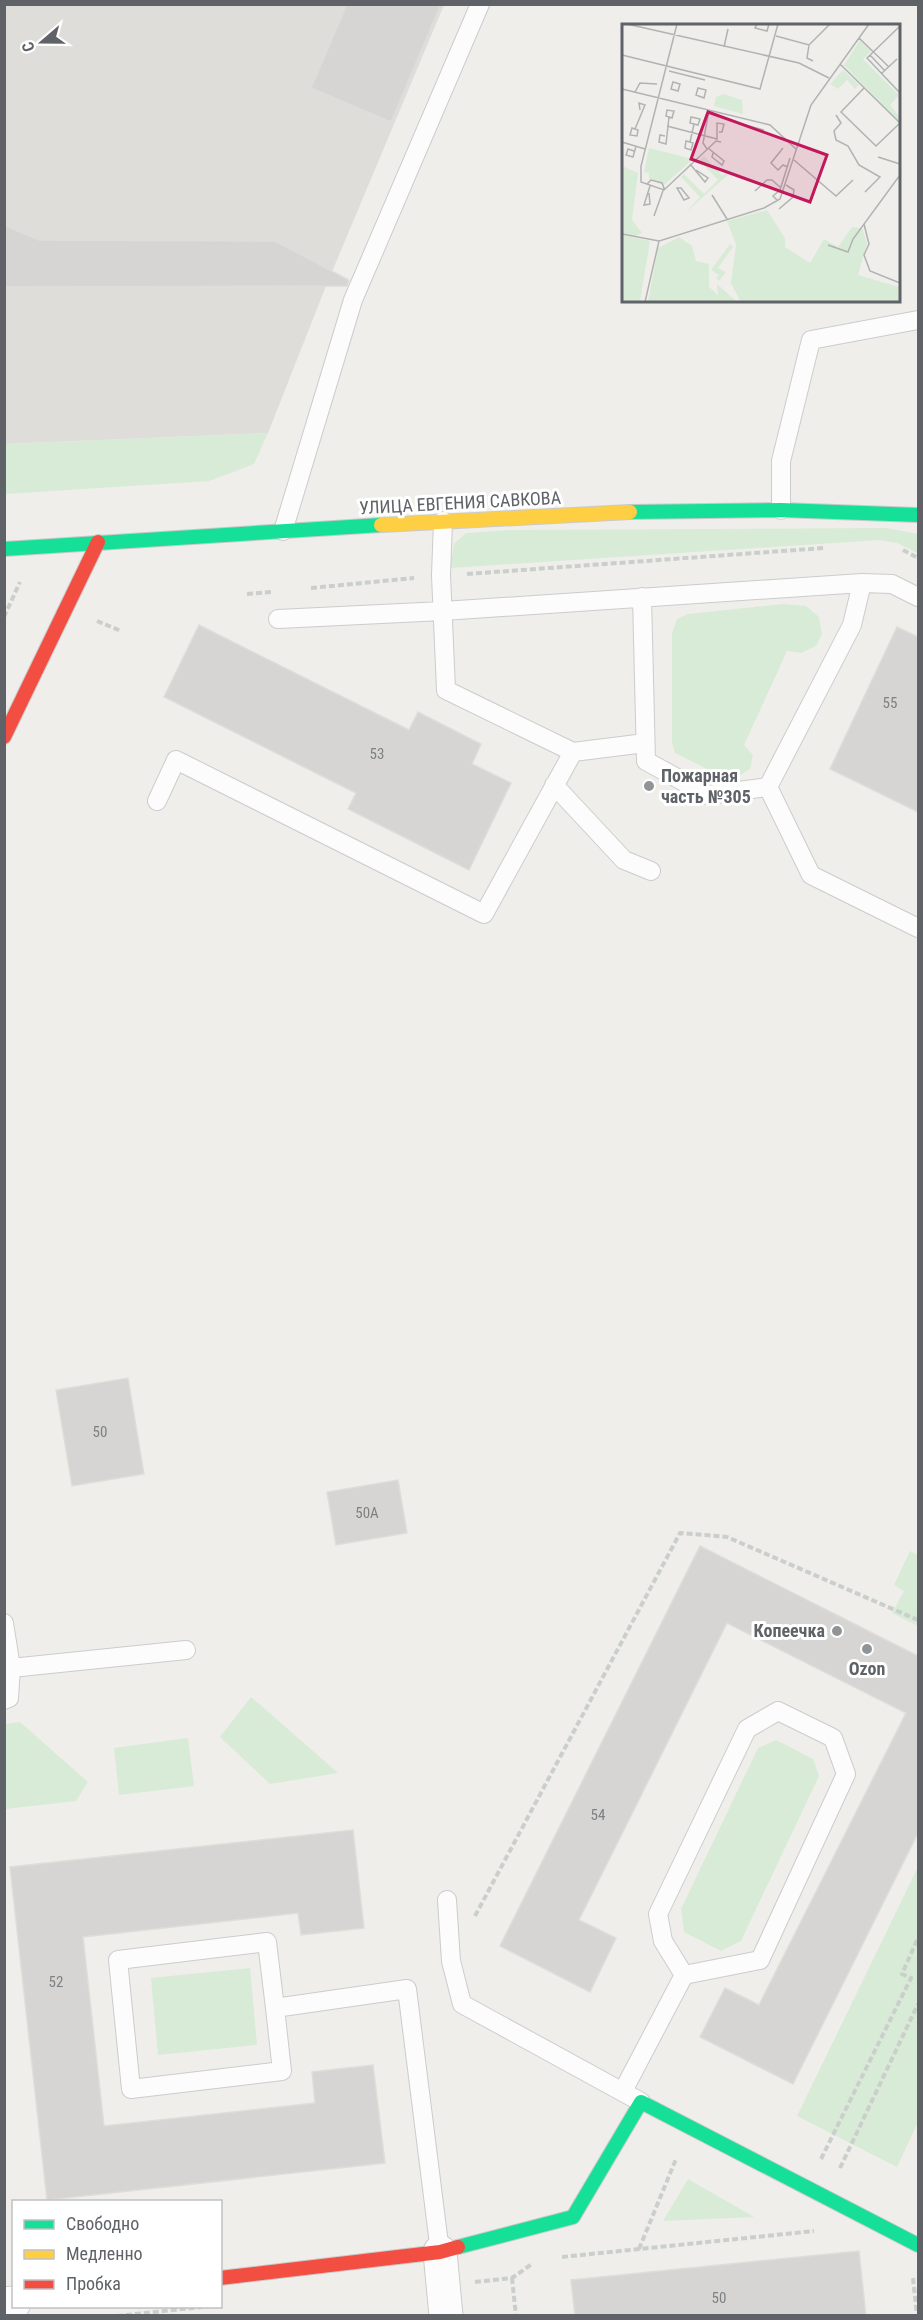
<svg xmlns="http://www.w3.org/2000/svg" width="923" height="2320" font-family="'Roboto Condensed',sans-serif">
	<style>
		.industrial { fill: #dfddda }
		.green { fill: #d8ebd6 }
		.building { fill: #d6d5d3; stroke: #deddd9; stroke-width: 1.5 }
		.lines { fill: none; stroke-linecap: round; stroke-linejoin: round }
		.lane-casing { stroke: #cbcccc; stroke-width: 20 }
		.street-casing { stroke: #cbcccc; stroke-width: 35 }
		.fast-casing { stroke: #cacacb; stroke-width: 16 }
		.slow-casing { stroke: #cacacb; stroke-width: 16 }
		.jam-casing { stroke: #cacacb; stroke-width: 16 }
		.path { stroke: #cacfcc; stroke-width: 4; stroke-dasharray: 6 3; stroke-linecap: butt }
		.lane { stroke: #fdfcfc; stroke-width: 18 }
		.street { stroke: #fdfcfc; stroke-width: 33 }
		.fast { stroke: #16e098; stroke-width: 14 }
		.slow { stroke: #ffcf43; stroke-width: 14 }
		.jam { stroke: #f24e42; stroke-width: 14 }
		.poi-dot { fill: #919496; stroke: #fff; stroke-width: 2 }
		.labels { text-anchor: middle; stroke-width: 6; stroke-linejoin: round; paint-order: stroke }
		.number-label { font-size: 15px; fill: #7e8184 }
		.street-label { font-size: 18px; fill: #5f6368; stroke: #fff }
		.poi-label { font-size: 18px; font-weight: bold; fill: #5f6368; stroke: #fff; text-anchor: start }
		.inset-road { fill: none; stroke: #b1b2b2; stroke-width: 1.5 }
		.view { fill: #c2185b; fill-opacity: 0.15; stroke: #c2185b; stroke-width: 3 }
		.inset-edge { fill: none; stroke: #5f6368; stroke-width: 3 }
	</style>
	<rect width="100%" height="100%" fill="#efeeea"/>
	<path class="industrial" d="M 4,5 L 444,5 L 326,286 L 268,433 L 5,444 Z"/>
	<path class="green" d="M 268,433 L 254,464 L 209,481 L 5,494 L 5,444 Z
		M 887,528 L 918,534 L 918,553 L 897,543 L 879,540 L 450,568 L 454,544 L 466,533 L 509,530 Z
		M 783,604 L 806,606 L 819,617 L 822,634 L 816,646 L 801,653 L 787,651 L 744,745 L 753,755 L 750,769 L 737,777 L 725,778 L 675,753 L 672,742 L 672,633 L 677,619 L 688,614 Z
		M 910,1551 L 918,1555 L 918,1626 L 892,1613 L 904,1591 L 894,1585 Z
		M 251,1697 L 338,1773 L 270,1784 L 220,1737 Z
		M 20,1722 L 88,1782 L 76,1801 L 5,1809 L 5,1724 Z
		M 188,1738 L 194,1786 L 119,1795 L 114,1748 Z
		M 776,1740 L 813,1759 L 819,1776 L 741,1941 L 721,1951 L 684,1932 L 681,1909 L 758,1748 Z
		M 918,1867 L 918,2122 L 897,2167 L 797,2116 Z
		M 250,1968 L 257,2045 L 158,2055 L 151,1978 Z
		M 688,2179 L 754,2217 L 663,2221 Z"/>
	<path class="building" d="M 347,4 L 441,4 L 391,122 L 311,88 Z
		M 4,225 L 39,240 L 275,241 L 349,280 L 347,286 L 4,287 Z
		M 199,625 L 409,730 L 418,712 L 481,744 L 472,764 L 511,783 L 469,870 L 348,809 L 356,793 L 164,697 Z
		M 897,627 L 918,637 L 918,812 L 830,769 Z
		M 128,1378 L 144,1474 L 72,1486 L 56,1390 Z
		M 398,1480 L 407,1533 L 336,1545 L 327,1492 Z
		M 700,1546 L 918,1656 L 918,1833 L 793,2084 L 700,2037 L 725,1988 L 759,2005 L 906,1713 L 727,1623 L 579,1920 L 616,1938 L 590,1992 L 500,1946 Z
		M 353,1830 L 364,1928 L 301,1935 L 298,1913 L 83,1937 L 104,2126 L 315,2103 L 312,2072 L 373,2065 L 385,2163 L 47,2200 L 10,1867 Z
		M 859,2251 L 866,2316 L 575,2316 L 571,2280 Z"/>
	<g class="lines">
		<defs>
			<path id="lane" d="M 781,510 L 781,461 L 811,340 L 918,320
				M 283,531 L 353,300 L 480,4
				M 862,583 L 852,625 L 768,787 L 811,875 L 918,928
				M 642,597 L 646,761 L 708,795 L 768,787
				M 278,619 L 443,611 L 862,583 L 892,584 L 918,597
				M 573,752 L 645,743
				M 554,785 L 624,860 L 651,871
				M 157,801 L 176,760 L 484,914 L 573,752 L 446,690 L 441,575 L 443,521
				M 4,1623 L 11,1668
				M 4,1700 L 9,1698 L 11,1668 L 186,1650
				M 778,1711 L 833,1738 L 846,1774 L 760,1960 L 684,1975 L 663,1941 L 658,1914 L 747,1729 Z
				M 447,1900 L 451,1961 L 462,2004 L 641,2102
				M 275,2008 L 267,1942 L 118,1960 L 131,2089 L 282,2071 L 275,2008 L 407,1989 L 440,2252
				M 623,2091 L 684,1975"/>
			<path id="street" d="M 440,2252 L 446,2316
				M 4,2304 L 14,2303"/>
			<path id="fast" d="M 630,512 L 781,510 L 918,515
				M 4,549 L 381,525
				M 458,2247 L 573,2217 L 641,2102 L 918,2245"/>
			<path id="slow" d="M 381,525 L 630,512"/>
			<path id="jam" d="M 4,737 L 98,542
				M 220,2278 L 440,2252 L 458,2247"/>
		</defs>
		<use href="#lane" class="lane-casing"/>
		<use href="#street" class="street-casing"/>
		<use href="#fast" class="fast-casing"/>
		<use href="#slow" class="slow-casing"/>
		<use href="#jam" class="jam-casing"/>
		<path class="path" d="M 903,550 L 918,558
			M 467,574 L 824,548
			M 311,588 L 414,578
			M 247,594 L 271,592
			M 4,617 L 20,582
			M 97,621 L 121,631
			M 475,1916 L 680,1533 L 727,1537 L 918,1620
			M 821,2159 L 911,1978 L 902,1974 L 918,1938
			M 840,2168 L 918,2004
			M 639,2249 L 676,2159
			M 562,2257 L 814,2231
			M 512,2278 L 516,2316
			M 913,2278 L 917,2316
			M 475,2282 L 512,2278 L 532,2264
			M 117,2316 L 202,2307"/>
		<use href="#lane" class="lane"/>
		<use href="#street" class="street"/>
		<use href="#fast" class="fast"/>
		<use href="#slow" class="slow"/>
		<use href="#jam" class="jam"/>
	</g>
	<g class="poi-dot">
		<circle cx="649" cy="786" r="6"/>
		<circle cx="837" cy="1631" r="6"/>
		<circle cx="867" cy="1649" r="6"/>
	</g>
	<g class="labels">
		<g class="number-label">
			<text x="890" y="708">55</text>
			<text x="377" y="759">53</text>
			<text x="100" y="1437">50</text>
			<text x="367" y="1518">50А</text>
			<text x="598" y="1820">54</text>
			<text x="56" y="1987">52</text>
			<text x="719" y="2303">50</text>
		</g>
		<g class="street-label">
			<text transform="translate(460 503) rotate(-3)" y="6">УЛИЦА ЕВГЕНИЯ САВКОВА</text>
		</g>
		<g class="poi-label">
			<text x="661" y="782">Пожарная<tspan x="661" dy="21">часть №305</tspan></text>
			<text x="825" y="1637" text-anchor="end">Копеечка</text>
			<text x="867" y="1675" text-anchor="middle">Ozon</text>
		</g>
	</g>
	<g transform="translate(622 24)">
		<rect width="278" height="278" fill="#efeeea"/>
		<path d="M 238,16 L 249,27 L 241,35 L 277,71 L 268,81 L 277,92 L 277,98 L 222,41 ZM 221,46 L 237,61 L 233,65 L 225,56 L 216,65 L 208,60 ZM 101,70 L 120,76 L 121,90 L 92,82 L 94,73 ZM 27,124 L 71,135 L 40,163 L 41,159 L 27,155 L 27,149 L 22,148 ZM 82,132 L 100,151 L 108,149 L 64,188 L 78,173 L 59,153 L 62,150 L 82,170 L 96,156 L 77,136 ZM 0,142 L 16,149 L 10,196 L 20,209 L 14,212 L 0,209 ZM 145,186 L 163,214 L 163,223 L 188,239 L 202,215 L 216,223 L 230,203 L 240,204 L 245,219 L 236,251 L 277,263 L 277,277 L 118,277 L 109,259 L 114,221 L 105,197 ZM 0,211 L 28,217 L 18,277 L 0,277 ZM 57,213 L 70,222 L 74,237 L 87,240 L 87,263 L 96,271 L 95,260 L 114,277 L 26,278 L 36,224 ZM 108,220 L 111,223 L 96,244 L 104,248 L 97,257 L 94,254 L 97,251 L 89,246 Z" fill="#d8ebd6"/>
		<path class="inset-road" d="M 5,0 L 177,39 L 207,54M 55,0 L 19,142 L 19,158 L 42,166 L 94,117 L 99,118M 135,0 L 133,4 L 145,7 L 147,0M 278,2 L 245,34 L 278,69M 154,12 L 187,21 L 208,0M 237,14 L 267,43M 187,21 L 185,34 L 191,37M 102,23 L 106,5M 0,31 L 138,65 L 156,0M 248,31 L 263,47M 218,40 L 278,99M 47,47 L 83,56M 259,50 L 275,35M 51,58 L 58,60 L 56,67 L 49,65 ZM 76,64 L 84,66 L 82,74 L 74,71 ZM 242,64 L 219,88 L 254,122 L 278,99M 0,65 L 148,101 L 174,125M 13,68 L 18,59 L 35,60M 214,91 L 219,99 L 212,107 L 214,116 L 226,122 L 237,141 L 258,153 L 243,168M 119,100 L 142,106M 45,102 L 95,115 L 95,99 L 102,100 L 100,108 L 97,108M 10,104 L 16,106 L 15,112 L 8,111 ZM 13,105 L 23,81 L 17,79 L 18,86M 43,112 L 38,111 L 37,118 L 44,120 L 47,93 L 44,92 L 45,86 L 52,87 L 50,94 L 47,93M 0,118 L 23,125M 68,118 L 71,119 L 69,126 L 63,124 L 64,117 L 68,118 L 72,100 L 76,101 L 78,95 L 69,93 L 68,99 L 72,100M 86,124 L 102,137 L 100,141 L 90,133 L 91,129M 161,124 L 149,139 L 156,146 L 161,141 L 166,143M 85,125 L 81,119 L 87,86M 12,127 L 6,125 L 4,131 L 11,133 L 14,122M 256,133 L 278,140M 172,136 L 214,172 L 231,156M 68,140 L 83,158 L 86,154 L 74,146M 25,160 L 29,156 L 40,159 L 42,164 L 32,192M 55,164 L 59,164 L 67,174 L 62,176 ZM 133,167 L 145,156 L 150,156 L 159,164M 27,169 L 28,180 L 22,181 L 28,162M 90,171 L 105,195M 156,177 L 151,172 L 158,166 L 168,134M 157,185 L 171,173 L 172,166 L 164,161M 242,200 L 247,220 L 242,231 L 248,247 L 278,259M 0,210 L 37,217M 206,221 L 226,228 L 231,215 L 278,151M 23,278 L 37,217 L 142,184 L 158,175 L 189,81 L 247,0"/>
		<path class="view" d="M 86,88 L 205,131 L 188,178 L 69,135 Z"/>
		<rect width="278" height="278" class="inset-edge"/>
	</g>
	<rect width="923" height="2320" fill="none" stroke="#5f6368" stroke-width="12"/>
	<rect x="12" y="2200" width="210" height="108" fill="#ffffff" stroke="#bfc1c3" stroke-width="1.5"/>
	<rect x="24" y="2220" width="30" height="9" fill="#16e098" stroke="#bfc1c3" stroke-width="1.5"/>
	<text x="66" y="2230" font-size="18" fill="#5f6368">Свободно</text>
	<rect x="24" y="2250" width="30" height="9" fill="#ffcf43" stroke="#bfc1c3" stroke-width="1.5"/>
	<text x="66" y="2260" font-size="18" fill="#5f6368">Медленно</text>
	<rect x="24" y="2280" width="30" height="9" fill="#f24e42" stroke="#bfc1c3" stroke-width="1.5"/>
	<text x="66" y="2290" font-size="18" fill="#5f6368">Пробка</text>
	<g transform="translate(42 42) rotate(250)" stroke="#ffffff" stroke-width="4.5" paint-order="stroke">
	<path d="M0-4.5L10 22L0 15L-10 22Z" fill="#5f6368"/>
	<text y="-9" font-size="16" font-weight="bold" text-anchor="middle" fill="#5f6368">С</text>
	</g>
</svg>
